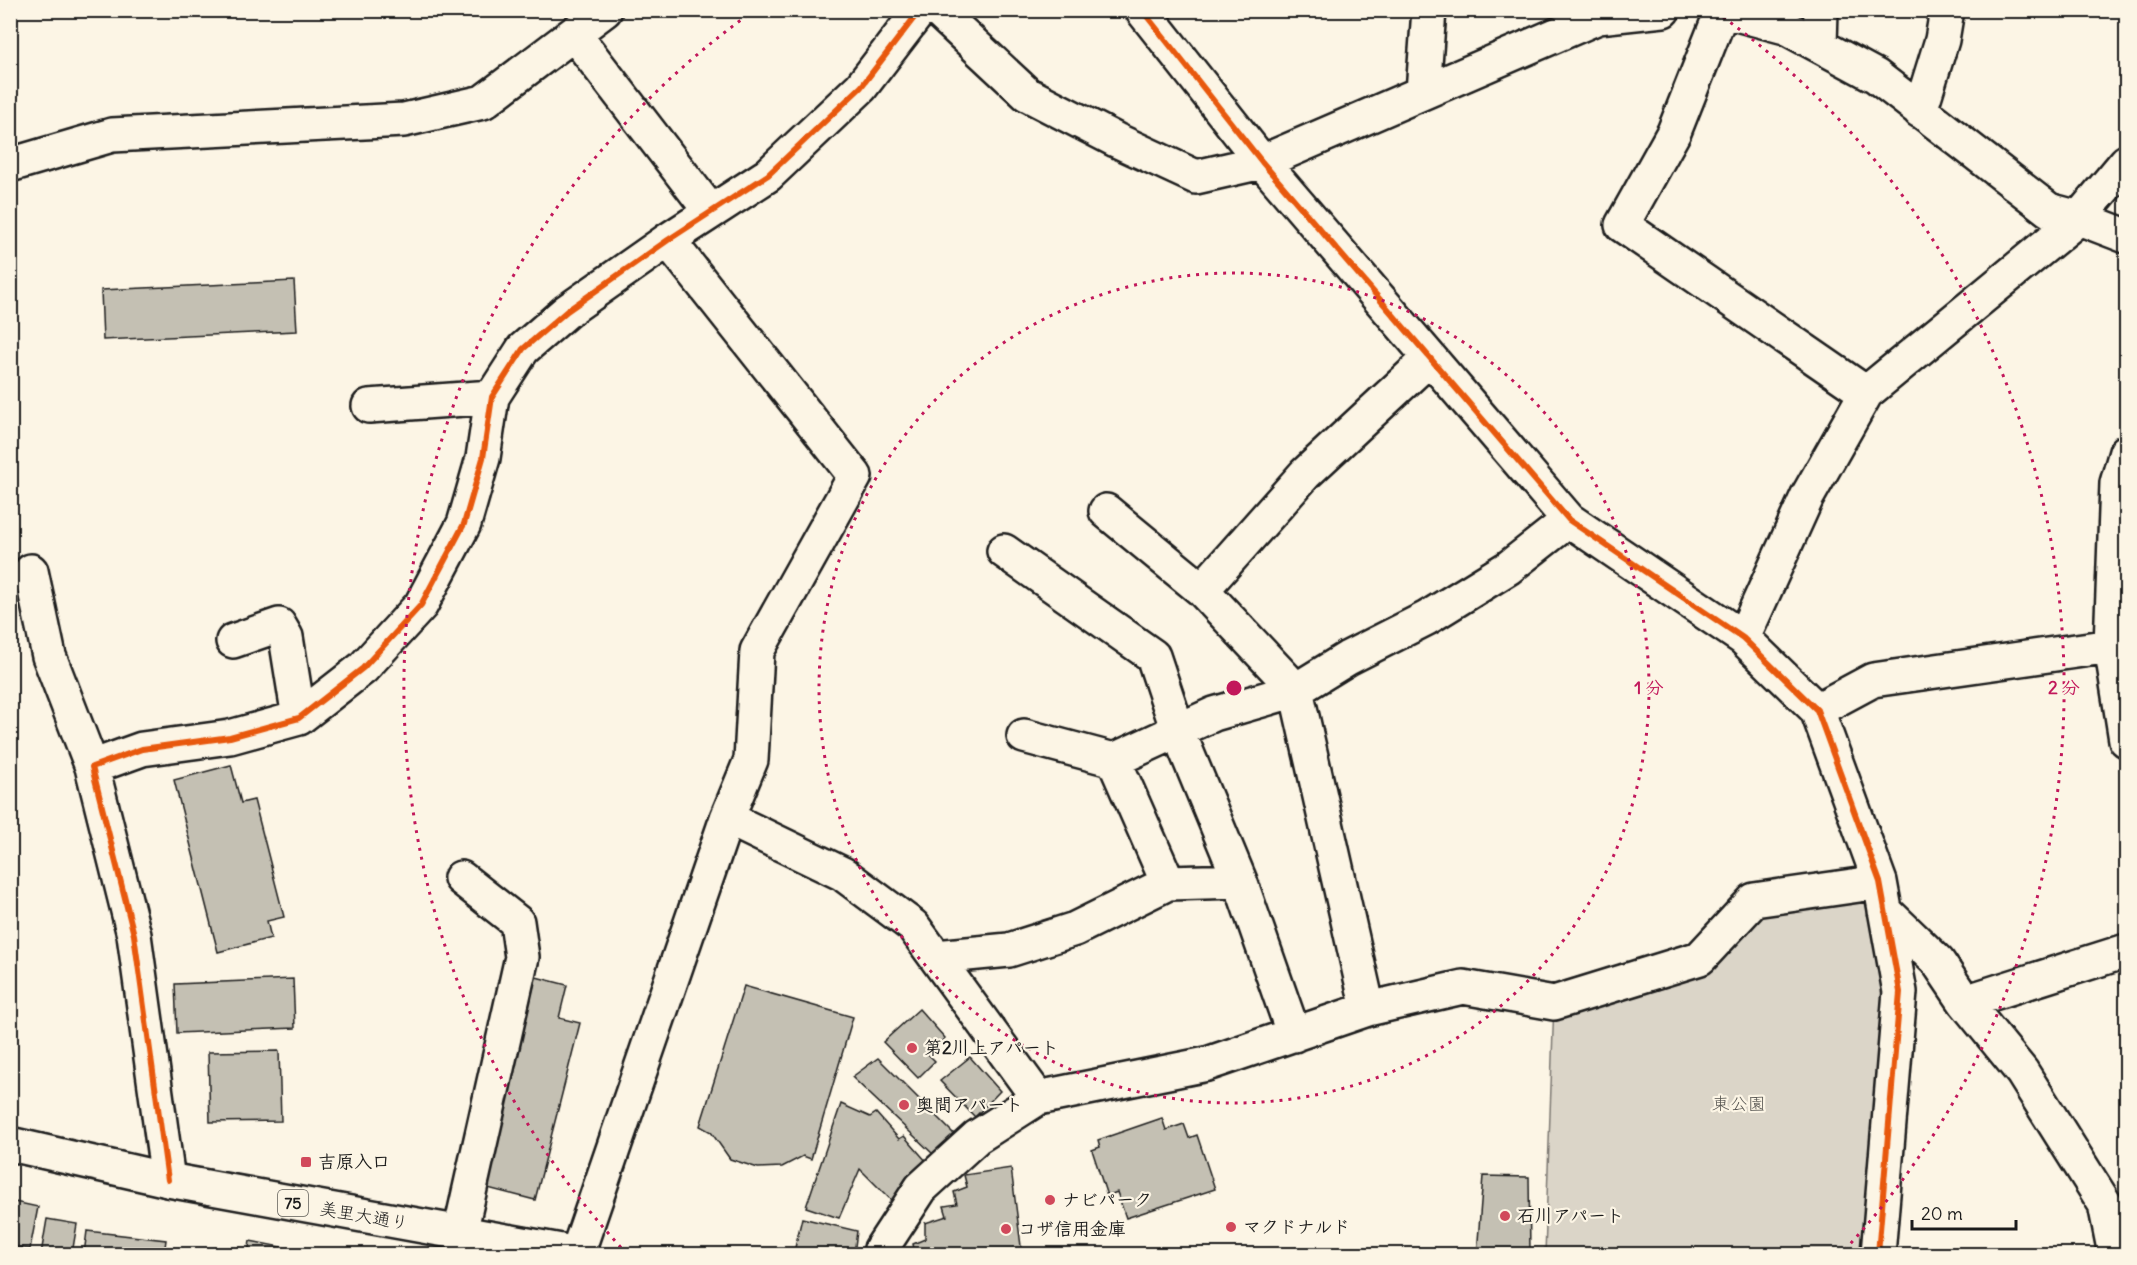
<svg xmlns="http://www.w3.org/2000/svg" width="2137" height="1265" font-family="Delius,'Klee One',sans-serif">
	<style>
		.green { fill: #dbd5c8; stroke: #7c7872; stroke-width: 1.5 }
		.building { fill: #c4c0b3; stroke: #1c1c1c; stroke-width: 1.5 }
		.lines { fill: none; stroke-linecap: round; stroke-linejoin: round }
		.street-casing { stroke: #1c1c1c; stroke-width: 38 }
		.primary-casing { stroke: #1c1c1c; stroke-width: 38 }
		.street { stroke: #fcf5e5; stroke-width: 33 }
		.primary { stroke: #fcf5e5; stroke-width: 33 }
		.cycleway-casing { stroke: #fcf5e5; stroke-width: 10 }
		.cycleway { stroke: #e8590c; stroke-width: 6 }
		.ring { fill: none; stroke: #c2185b; stroke-width: 3; stroke-dasharray: 3 6 }
		.poi-dot { fill: #d1495b; stroke: #fcf5e5; stroke-width: 2 }
		.labels { text-anchor: middle; stroke-width: 4.5; stroke-linejoin: round; paint-order: stroke }
		.shield { fill: #fcf5e5; stroke: #5f5d58; stroke-width: 1.5 }
		.shield-label { font-size: 16px; font-weight: bold; fill: #1c1c1c }
		.poi-label { font-size: 18px; font-weight: bold; fill: #1c1c1c; stroke: #fcf5e5; text-anchor: start }
		.park-label { font-size: 18px; fill: #555450; stroke: #fcf5e5 }
		.street-label { font-size: 18px; fill: #1c1c1c; stroke: #fcf5e5 }
		.centre { fill: #c2185b; stroke: #fcf5e5; stroke-width: 3 }
		.ring-label { font-size: 18px; text-anchor: middle; font-weight: bold; fill: #c2185b; stroke: #fcf5e5; stroke-width: 4.5; stroke-linejoin: round; paint-order: stroke }
	</style>
	<rect width="100%" height="100%" fill="#fcf5e5"/>
	<filter id="ink" filterUnits="userSpaceOnUse"><feTurbulence type="fractalNoise" baseFrequency=".0167" numOctaves="2"/><feDisplacementMap in="SourceGraphic" scale="12" xChannelSelector="R" yChannelSelector="G"/><feConvolveMatrix kernelMatrix="1 2 1 2 8 2 1 2 1" color-interpolation-filters="sRGB"/></filter>
	<g filter="url(#ink)">
		<path class="green" d="M 1880,882 L 1900,992 L 1878,1254 L 1545,1254 L 1554,1003 L 1700,958 L 1754,900 Z"/>
		<path class="building" d="M 294,281 L 297,331 L 103,340 L 101,290 Z
			M 231,765 L 241,803 L 254,800 L 284,917 L 267,921 L 271,938 L 218,952 L 174,780 Z
			M 536,977 L 567,985 L 559,1018 L 580,1023 L 535,1200 L 484,1187 Z
			M 293,979 L 295,1028 L 177,1033 L 175,984 Z
			M 744,986 L 853,1017 L 811,1159 L 803,1156 L 782,1167 L 758,1168 L 730,1159 L 711,1132 L 700,1126 Z
			M 919,1009 L 945,1038 L 928,1054 L 935,1061 L 918,1078 L 883,1042 Z
			M 279,1051 L 281,1121 L 210,1122 L 208,1052 Z
			M 970,1057 L 1000,1091 L 975,1117 L 940,1081 Z
			M 878,1058 L 954,1134 L 933,1154 L 852,1077 Z
			M 841,1104 L 870,1117 L 876,1113 L 899,1139 L 904,1136 L 927,1162 L 892,1201 L 860,1169 L 839,1218 L 806,1207 Z
			M 1162,1118 L 1166,1130 L 1184,1124 L 1189,1138 L 1197,1135 L 1215,1189 L 1126,1218 L 1117,1192 L 1107,1196 L 1092,1150 L 1100,1147 L 1098,1140 Z
			M 1011,1168 L 1022,1254 L 915,1254 L 913,1244 L 925,1239 L 925,1223 L 947,1216 L 944,1206 L 957,1204 L 954,1192 L 967,1187 L 964,1175 Z
			M 1483,1176 L 1529,1177 L 1530,1254 L 1477,1254 Z
			M 10,1201 L 38,1207 L 30,1249 L 17,1247 L 10,1237 Z
			M 802,1218 L 857,1231 L 854,1254 L 805,1254 L 794,1252 Z
			M 47,1219 L 77,1224 L 72,1254 L 41,1254 Z
			M 87,1231 L 166,1240 L 164,1254 L 84,1254 Z
			M 250,1241 L 291,1249 L 290,1254 L 248,1254 Z"/>
		<g class="lines">
			<defs>
				<path id="street" d="M 937,10 L 1027,94 L 1116,140 L 1196,177 L 1262,162 L 1598,17 L 1663,10
					M 1142,10 L 1262,162 L 1569,520 L 1743,638 L 1817,710 L 1880,882 L 1900,992 L 1878,1254
					M 1721,10 L 1785,27 L 1876,76 L 2049,210 L 2079,218 L 2126,236
					M 1722,11 L 1674,132 L 1622,225 L 1866,393
					M 574,34 L 711,212
					M 1820,45 L 1821,10
					M 1423,92 L 1429,10
					M 1920,111 L 1942,40 L 1947,10
					M 10,165 L 112,135 L 404,120 L 483,102 L 605,10
					M 369,406 L 492,397
					M 2126,452 L 2117,483 L 2111,646 L 2126,740
					M 1106,511 L 1202,590 L 1296,690 L 1368,1009
					M 1004,551 L 1153,656 L 1178,731 L 1240,881 L 1294,1035
					M 31,571 L 49,656 L 92,767
					M 1202,590 L 1305,474 L 1430,358
					M 1743,638 L 1807,497 L 1866,393 L 2079,218 L 2126,162
					M 233,641 L 279,625 L 286,637 L 299,718
					M 1817,710 L 1873,680 L 2111,646 L 2126,645
					M 1024,736 L 1114,760 L 1214,714 L 1296,690 L 1348,658 L 1427,618 L 1508,568 L 1569,520
					M 1114,760 L 1168,883
					M 727,818 L 843,874 L 913,926 L 1038,1098
					M 1885,911 L 1938,962 L 1965,1002 L 2022,1072 L 2105,1204 L 2115,1254
					M 936,957 L 1009,950 L 1075,929 L 1168,883 L 1240,881
					M 1965,1002 L 2126,951
					M 168,1180 L 134,935 L 92,767 L 142,749 L 230,737 L 299,718 L 363,668 L 421,605 L 464,524 L 483,458 L 492,397 L 523,349 L 567,311 L 668,240 L 768,175 L 861,87 L 920,10
					M 460,1233 L 522,957 L 517,922 L 461,878
					M 577,1254 L 727,818 L 751,760 L 757,651 L 855,476 L 668,240
					M 880,1254 L 881,1249 L 921,1188 L 977,1137 L 1038,1098 L 1207,1064 L 1368,1009 L 1463,987 L 1554,1003 L 1700,958 L 1754,900 L 1880,882"/>
				<path id="primary" d="M 10,1144 L 168,1180 L 578,1254"/>
			</defs>
			<use href="#street" class="street-casing"/>
			<use href="#primary" class="primary-casing"/>
			<use href="#street" class="street"/>
			<use href="#primary" class="primary"/>
			<defs>
				<path id="cycleway" d="M 1142,10 L 1262,162 L 1569,520 L 1743,638 L 1817,710 L 1880,882 L 1900,992 L 1878,1254
					M 168,1180 L 134,935 L 92,767 L 142,749 L 230,737 L 299,718 L 363,668 L 421,605 L 464,524 L 483,458 L 492,397 L 523,349 L 567,311 L 668,240 L 768,175 L 861,87 L 920,10"/>
			</defs>
			<use href="#cycleway" class="cycleway-casing"/>
			<use href="#cycleway" class="cycleway"/>
		</g>
	</g>
	<g class="ring">
		<circle cx="1234" cy="688" r="415"/>
		<path d="M627 1254A830 830 0 0 1 752 12M1716 12A830 830 0 0 1 1841 1254"/>
	</g>
	<g class="poi-dot">
		<circle cx="912" cy="1048" r="6"/>
		<circle cx="904" cy="1105" r="6"/>
		<rect x="300" y="1156" width="12" height="12" rx="3"/>
		<circle cx="1050" cy="1200" r="6"/>
		<circle cx="1505" cy="1216" r="6"/>
		<circle cx="1231" cy="1227" r="6"/>
		<circle cx="1006" cy="1229" r="6"/>
	</g>
	<g class="labels">
		<rect class="shield" x="278" y="1190" width="30" height="26" rx="4.5"/>
		<g class="shield-label">
			<text x="293" y="1209">75</text>
		</g>
		<g class="poi-label">
			<text x="924" y="1054">第2川上アパート</text>
			<text x="916" y="1111">奥間アパート</text>
			<text x="318" y="1168">吉原入口</text>
			<text x="1062" y="1206">ナビパーク</text>
			<text x="1517" y="1222">石川アパート</text>
			<text x="1243" y="1233">マクドナルド</text>
			<text x="1018" y="1235">コザ信用金庫</text>
		</g>
		<g class="park-label">
			<text x="1739" y="1110">東公園</text>
		</g>
		<g class="street-label">
			<text transform="translate(364 1216) rotate(10)" y="6">美里大通り</text>
		</g>
	</g>
	<circle cx="1234" cy="688" r="9" class="centre"/>
	<g class="ring-label">
		<text x="1649" y="694">1 分</text>
		<text x="2064" y="694">2 分</text>
	</g>
	<rect width="2137" height="1265" fill="none" stroke="#fcf5e5" stroke-width="36"/>
	<rect x="18" y="18" width="2101" height="1229" fill="none" stroke="#1c1c1c" stroke-width="2" filter="url(#ink)"/>
	<path d="M1912 1220v9h104v-9" fill="none" stroke="#1c1c1c" stroke-width="3"/>
	<text x="1921" y="1220" font-size="18" fill="#1c1c1c" stroke="#fcf5e5" stroke-width="4.5" paint-order="stroke">20 m</text>
</svg>
